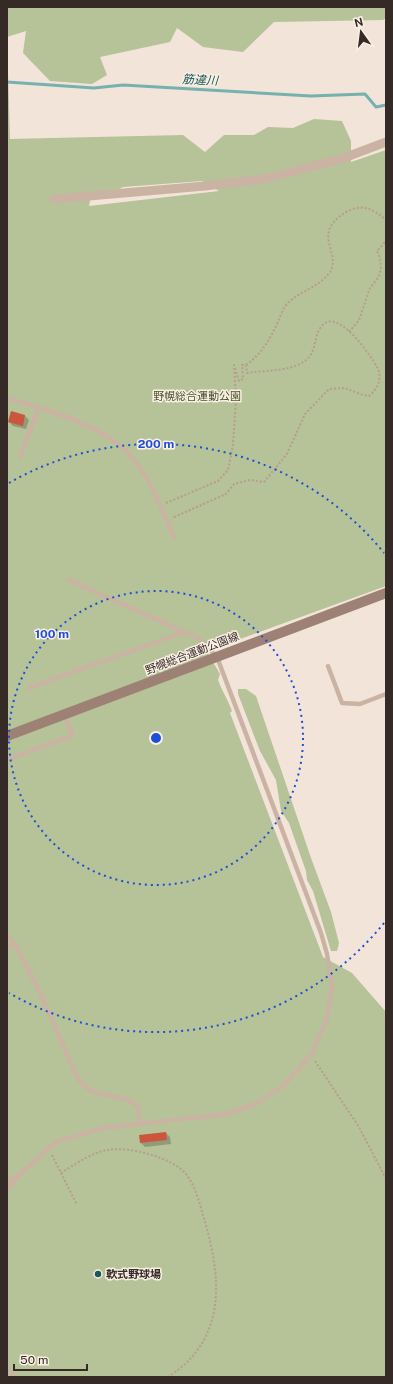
<svg xmlns="http://www.w3.org/2000/svg" width="393" height="1384" font-family="'Public Sans','Noto Sans JP',sans-serif">
	<style>
		.green { fill: #b6c298; fill-rule: evenodd }
		.shadow { fill: #0003 }
		.lines { fill: none; stroke-linecap: round; stroke-linejoin: round }
		.stream { stroke: #76b1af; stroke-width: 3 }
		.building { fill: #cc563d }
		.path { stroke: #b79d8e; stroke-width: 2; stroke-dasharray: 2 2; stroke-linecap: butt }
		.service { stroke: #cbb3a4; stroke-width: 4.5 }
		.minor { stroke: #cbb3a4; stroke-width: 9 }
		.secondary { stroke: #9e8175; stroke-width: 10 }
		.ring { fill: none; stroke: #1d4ed8; stroke-width: 2; stroke-dasharray: 2 4 }
		.poi-dot { fill: #1a5959; stroke: #faefe5; stroke-width: 1.5 }
		.labels { text-anchor: middle; stroke-width: 3; stroke-linejoin: round; paint-order: stroke }
		.park-label { font-size: 11px; fill: #485528; stroke: #faefe5 }
		.street-label { font-size: 11px; fill: #362a26; stroke: #faefe5 }
		.poi-label { font-size: 11px; font-weight: bold; fill: #362a26; stroke: #faefe5; text-anchor: start }
		.water-label { font-size: 12px; font-style: italic; fill: #1a5959; stroke: #faefe5 }
		.centre { fill: #1d4ed8; stroke: #faefe5; stroke-width: 2 }
		.ring-label { font-size: 12px; text-anchor: middle; font-weight: bold; fill: #1d4ed8; stroke: #faefe5; stroke-width: 3; stroke-linejoin: round; paint-order: stroke }
	</style>
	<rect width="100%" height="100%" fill="#f2e4d8"/>
	<path class="green" d="M 7,7 L 386,7 L 386,18 L 383,20 L 274,22 L 243,52 L 203,47 L 177,28 L 170,42 L 100,57 L 107,75 L 92,84 L 50,81 L 23,53 L 26,31 L 7,37 L 10,139 L 183,135 L 205,152 L 224,135 L 254,135 L 268,127 L 293,128 L 314,119 L 342,121 L 351,141 L 351,162 L 386,150 L 386,586 L 207,651 C 211,661 216,666 220,674 L 218,680 C 222,691 228,700 232,711 L 230,713 L 323,957 L 352,973 L 386,1012 L 386,1377 L 7,1377 ZM 202,181 L 219,191 L 89,206 L 91,196 L 111,193 L 123,187 Z
		M 238,689 L 246,689 L 256,696 L 311,858 L 331,912 L 339,943 L 337,951 L 331,951 L 313,891 L 307,880 L 306,871 L 289,823 L 281,811 L 276,780 L 260,751 L 238,694 Z"/>
	<path class="shadow" d="M 12,413 L 25,416 L 29,420 L 26,429 L 13,426 L 9,422 Z
		M 166,1133 L 170,1137 L 171,1144 L 145,1147 L 141,1143 L 140,1136 Z"/>
	<g class="lines">
		<path class="stream" d="M 7,82 L 94,88 L 123,85 L 311,96 L 365,94 L 376,107 L 386,105"/>
	</g>
	<path class="building" d="M 11,411 L 25,415 L 23,426 L 8,422 Z
		M 166,1132 L 167,1140 L 140,1143 L 139,1135 Z"/>
	<g class="lines">
		<path class="path" d="M 349,332 L 359,320 L 370,288 L 378,278 L 381,269 L 380,258 L 377,251 L 386,241
			M 246,365 C 261,354 269,341 277,324 C 280,318 282,310 286,305 C 298,291 319,288 330,272 C 342,252 309,233 348,211 C 364,203 374,210 386,220
			M 166,503 L 218,481 L 228,470 L 233,445 L 236,399 L 234,365 L 239,381 L 243,379 L 242,365 L 246,365 L 247,373 C 265,370 291,372 306,360 C 317,351 313,338 321,327 C 336,305 370,354 377,367 C 383,379 378,388 369,396 L 360,394 L 345,388 L 329,389 L 305,414 L 287,454 L 264,482 L 250,480 L 234,484 L 226,494 L 172,518
			M 315,1061 L 359,1127 L 386,1179
			M 52,1155 L 77,1205
			M 61,1173 C 74,1165 91,1153 107,1150 C 128,1146 172,1157 186,1174 C 197,1188 200,1206 205,1222 C 222,1281 226,1340 168,1377"/>
		<path class="service" d="M 7,398 C 46,410 99,423 128,453 C 150,477 162,509 174,538
			M 20,457 L 39,407
			M 328,666 L 342,703 L 360,704 L 386,694
			M 29,688 L 184,632
			M 7,760 L 73,735 L 64,715
			M 7,935 L 15,944 L 37,986 L 78,1079 C 98,1104 119,1089 138,1107 L 140,1124
			M 7,949 L 14,943
			M 7,1181 L 16,1176
			M 7,1189 L 21,1173 L 56,1142 L 103,1128 L 227,1114 L 256,1104 L 284,1085 L 311,1055 L 327,1019 L 332,986 L 327,954 L 321,933 L 217,657 L 200,639 L 69,580
			M 7,1368 L 14,1377"/>
		<path class="minor" d="M 54,199 L 205,186 L 264,179 L 341,159 L 386,142"/>
		<path class="secondary" d="M 7,736 L 386,593"/>
	</g>
	<g class="ring">
		<circle cx="156" cy="738" r="147"/>
		<path d="M384 923A294 294 0 0 1 9 993M9 483A294 294 0 0 1 384 553"/>
	</g>
	<circle class="poi-dot" cx="98" cy="1274" r="4"/>
	<g class="labels">
		<g class="park-label">
			<text x="197" y="400">野幌総合運動公園</text>
		</g>
		<g class="street-label">
			<text transform="translate(192 653) rotate(-21)" y="4">野幌総合運動公園線</text>
		</g>
		<g class="poi-label">
			<text x="106" y="1278">軟式野球場</text>
		</g>
		<g class="water-label">
			<text transform="translate(200 80) rotate(3)" y="4">筋違川</text>
		</g>
	</g>
	<circle cx="156" cy="738" r="6" class="centre"/>
	<g class="ring-label">
		<text x="156" y="448">200 m</text>
		<text x="52" y="638">100 m</text>
	</g>
	<rect width="393" height="1384" fill="none" stroke="#362a26" stroke-width="16"/>
	<g transform="translate(361 32) rotate(346)" stroke="#faefe5" stroke-width="3" paint-order="stroke">
	<path d="M0-3L7 15L0 10L-7 15Z" fill="#362a26"/>
	<text y="-6" font-size="11" font-weight="bold" text-anchor="middle" fill="#362a26">N</text>
	</g>
	<path d="M14 1364v6h73v-6" fill="none" stroke="#362a26" stroke-width="2"/>
	<text x="20" y="1364" font-size="12" fill="#362a26" stroke="#faefe5" stroke-width="3" paint-order="stroke">50 m</text>
</svg>
